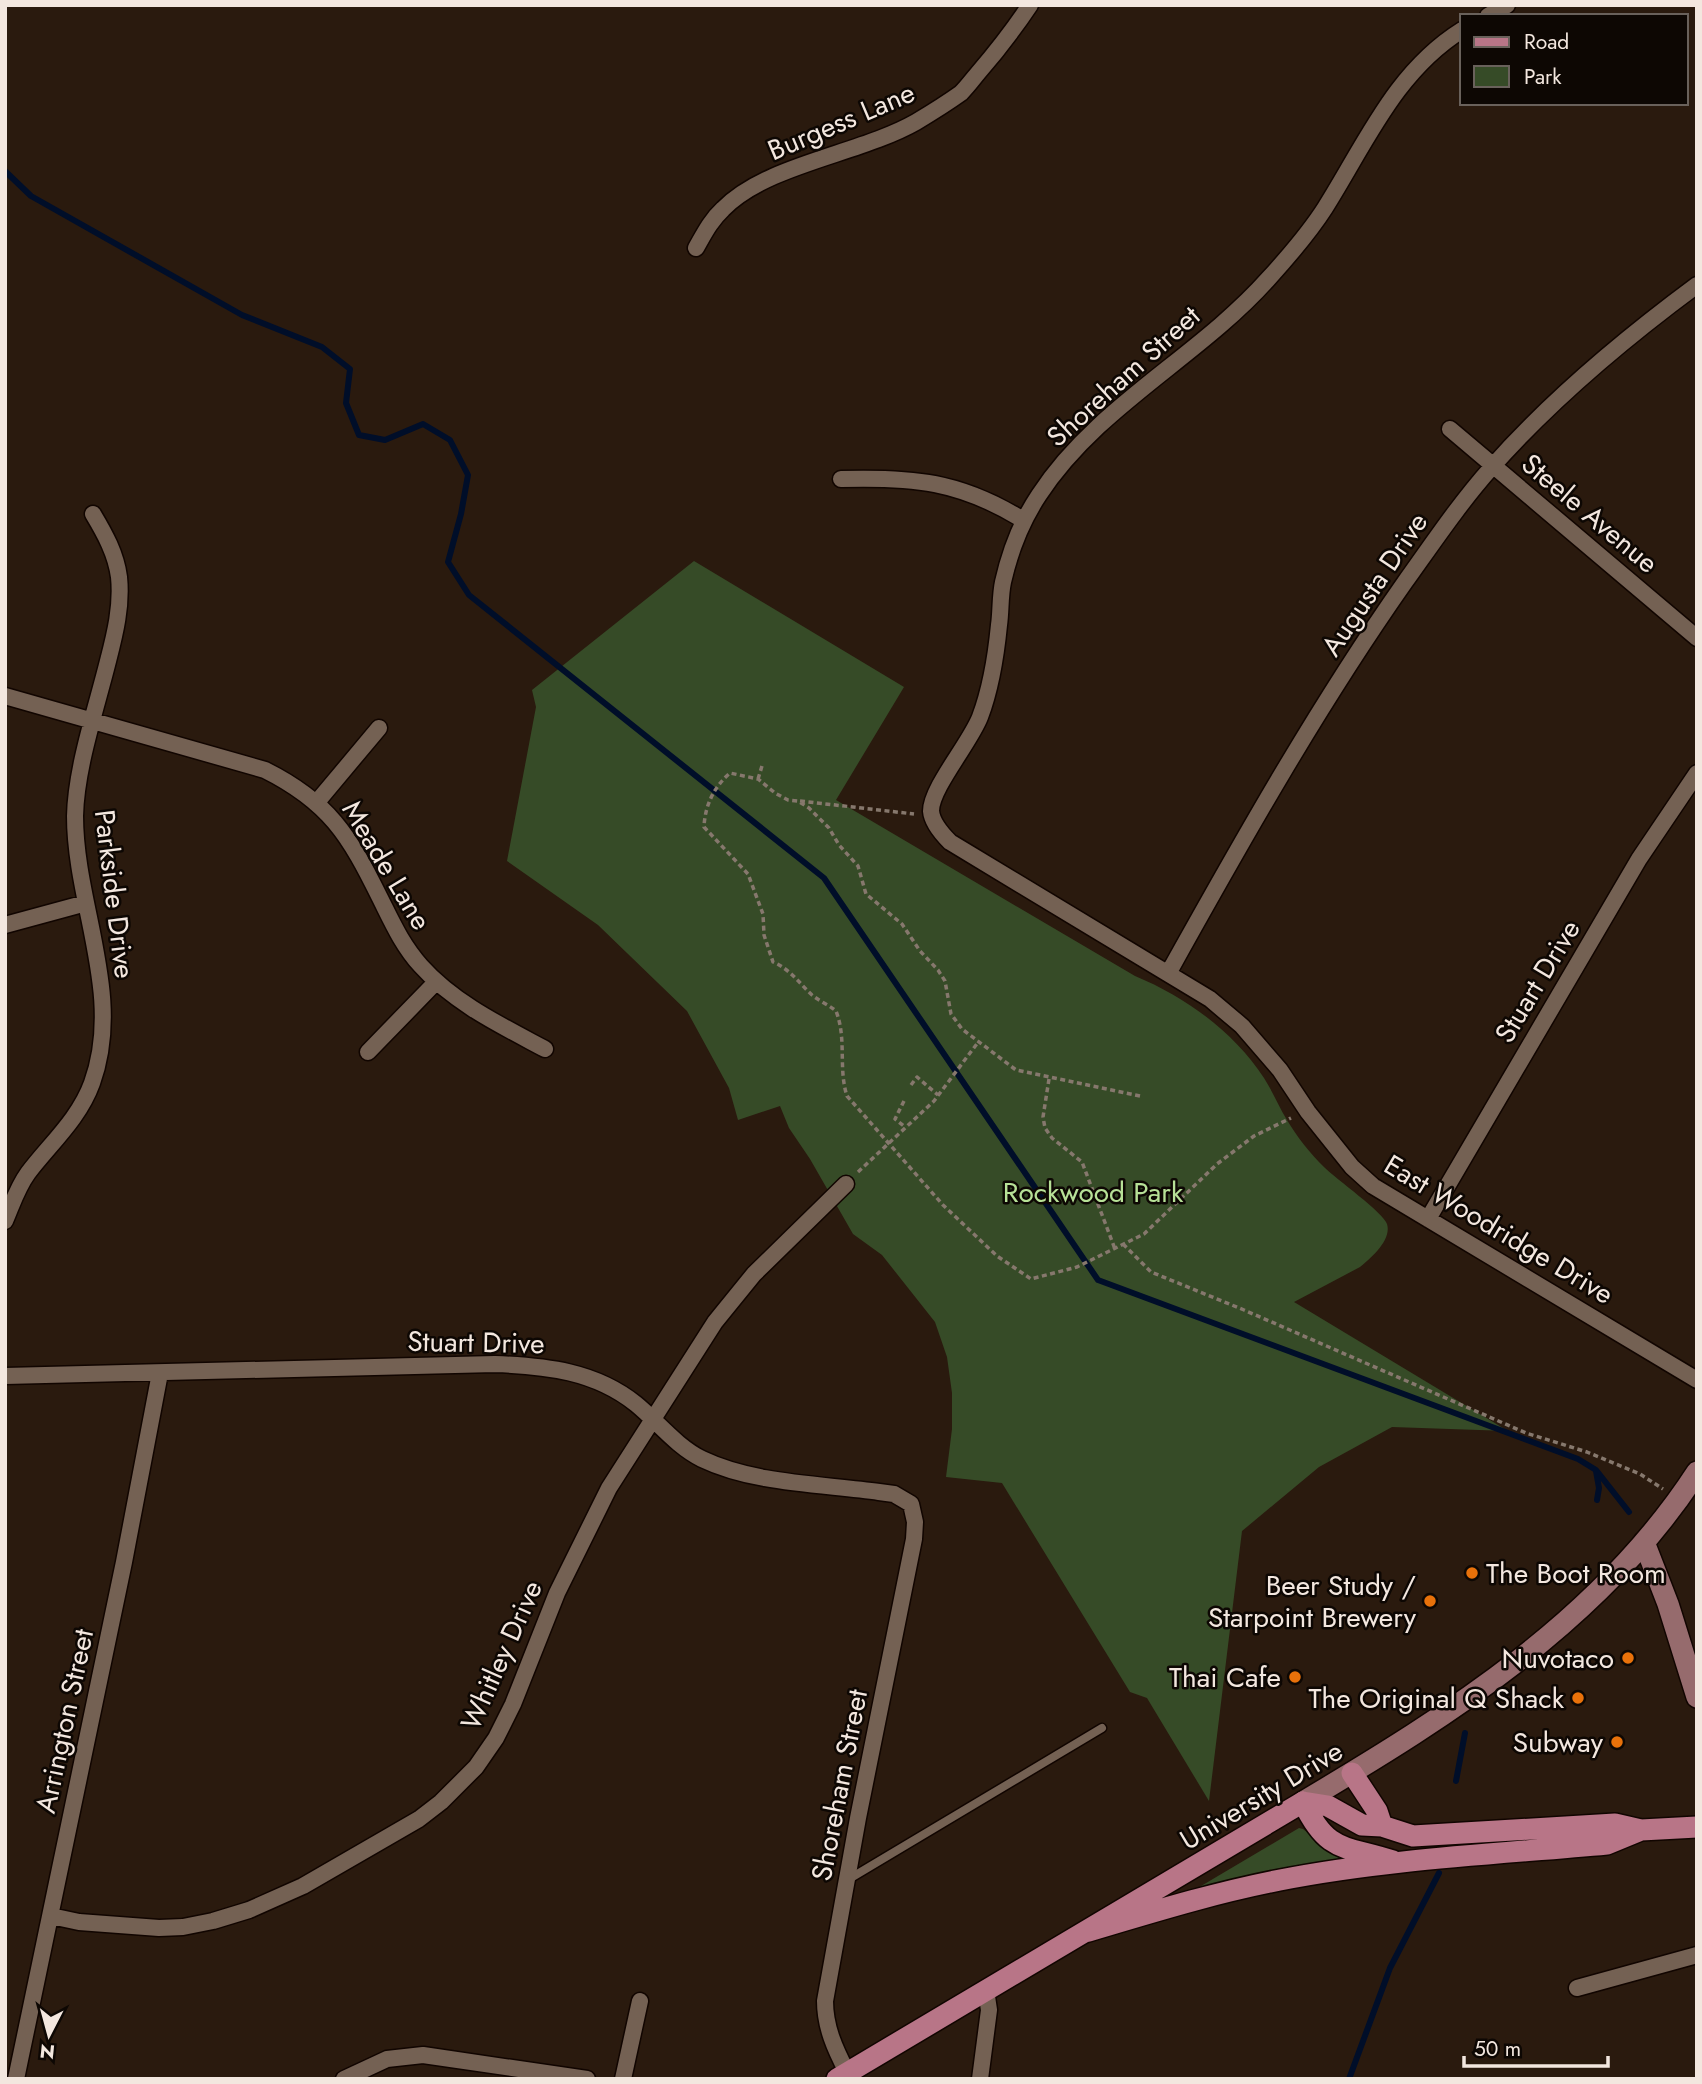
<svg xmlns="http://www.w3.org/2000/svg" width="1702" height="2084" font-family="Jost,sans-serif">
	<style>
		.green { fill: #364b27 }
		.lines { fill: none; stroke-linecap: round; stroke-linejoin: round }
		.stream { stroke: #000e29; stroke-width: 6 }
		.lane-casing { stroke: #110500; stroke-width: 11 }
		.street-casing { stroke: #110500; stroke-width: 19 }
		.secondary-casing { stroke: #110500; stroke-width: 24 }
		.primary-casing { stroke: #110500; stroke-width: 24 }
		.path { stroke: #86786d; stroke-width: 3.5; stroke-dasharray: 5 3.5; stroke-linecap: butt }
		.lane { stroke: #746153; stroke-width: 8 }
		.street { stroke: #746153; stroke-width: 16 }
		.secondary { stroke: #966b6d; stroke-width: 21 }
		.primary { stroke: #b87587; stroke-width: 21 }
		.food-dot { fill: #e8710a; stroke: #0d0703; stroke-width: 2.5 }
		.labels { text-anchor: middle; stroke-width: 5; stroke-linejoin: round; paint-order: stroke }
		.street-label { font-size: 28px; fill: #f3e7df; stroke: #0d0703 }
		.park-label { font-size: 28px; fill: #b7e197; stroke: #0d0703 }
		.poi-label { font-size: 28px; fill: #f3e7df; stroke: #0d0703; text-anchor: end }
	</style>
	<rect width="100%" height="100%" fill="#2a1a0e"/>
	<path class="green" d="M 694,561 L 904,687 L 836,800 L 1135,976 C 1186,997 1234,1032 1264,1078 C 1273,1092 1279,1107 1287,1120 C 1297,1137 1310,1153 1324,1167 C 1336,1179 1384,1213 1387,1224 C 1392,1240 1371,1258 1360,1267 L 1294,1302 L 1508,1431 L 1392,1427 L 1319,1467 L 1242,1531 L 1209,1801 L 1147,1698 L 1130,1692 L 1002,1483 L 946,1477 L 952,1429 L 952,1393 L 947,1357 L 935,1322 L 882,1255 L 853,1234 L 810,1159 L 789,1128 L 780,1106 L 738,1120 L 729,1088 L 687,1011 L 598,925 L 507,861 L 536,707 L 532,690 Z
		M 1299,1828 L 1303,1829 L 1344,1862 L 1196,1890 L 1196,1889 Z"/>
	<g class="lines">
		<path class="stream" d="M 5,171 L 31,196 L 242,315 L 322,347 L 350,369 L 346,403 L 359,435 L 385,440 L 423,424 L 450,440 L 468,475 L 461,514 L 448,562 L 469,595 L 824,878 L 1098,1280 L 1578,1459 L 1596,1470 L 1629,1512
			M 1596,1471 L 1599,1488 L 1597,1500
			M 1456,1781 L 1465,1733
			M 1349,2079 L 1390,1968 L 1439,1873"/>
		<defs>
			<path id="lane" d="M 849,1879 L 1102,1728"/>
			<path id="street" d="M 1488,16 L 1507,5
				M 1462,30 C 1395,72 1366,143 1325,208 C 1309,233 1289,256 1269,278 C 1199,357 1097,406 1039,495 C 1021,522 1010,551 1003,582 C 1000,596 1001,611 999,625 C 996,656 991,688 980,717 C 970,743 931,788 931,811 C 932,823 942,834 950,842 L 1210,999 L 1242,1026 L 1280,1070 L 1308,1112 L 1352,1167 L 1373,1186 L 1697,1380
				M 696,248 C 704,234 711,220 723,209 C 767,164 860,154 916,122 C 931,113 947,103 961,93 C 967,87 973,79 978,73 C 997,51 1014,29 1030,5
				M 1450,429 L 1697,638
				M 841,479 C 913,477 960,481 1023,520
				M 5,696 L 265,770 C 329,802 349,835 380,898 C 392,922 402,945 421,966 C 454,1003 502,1026 545,1049
				M 317,802 L 379,728
				M 5,925 L 86,903
				M 1169,972 C 1243,839 1318,706 1405,582 C 1433,543 1459,504 1491,468 C 1551,400 1624,339 1697,285
				M 368,1052 L 436,982
				M 1428,1219 L 1639,859 L 1697,773
				M 5,1221 C 12,1205 17,1188 28,1173 C 50,1144 79,1119 92,1083 C 124,995 75,905 75,816 C 76,768 96,709 108,661 C 115,634 122,606 119,577 C 116,554 105,534 93,514
				M 5,1376 L 495,1364 C 546,1366 595,1371 636,1404 C 658,1422 676,1446 702,1459 C 754,1484 822,1484 879,1492 L 894,1494 L 911,1504 L 915,1522 L 914,1539 L 858,1818 L 825,2001 C 825,2027 835,2049 847,2072
				M 51,1916 L 79,1922 L 159,1928 L 183,1927 L 213,1921 L 249,1910 L 303,1886 L 419,1819 L 441,1802 L 476,1767 L 496,1738 L 513,1704 L 557,1593 L 609,1488 L 715,1322 L 754,1274 L 846,1184
				M 1577,1988 L 1697,1955
				M 16,2079 L 124,1562 L 160,1373
				M 344,2079 L 387,2059 L 423,2055 L 587,2079
				M 623,2079 L 640,2001
				M 980,2079 L 989,2010 L 986,1990"/>
			<path id="secondary" d="M 1644,1542 L 1668,1604 L 1697,1697
				M 1303,1802 C 1451,1714 1601,1620 1697,1472"/>
			<path id="primary" d="M 1352,1773 L 1377,1811 L 1382,1826
				M 1303,1802 L 1328,1806 L 1362,1825 L 1382,1826 L 1413,1836 L 1615,1824 L 1641,1830 L 1697,1827
				M 1303,1802 C 1328,1854 1344,1845 1393,1861
				M 1085,1932 C 1149,1913 1213,1893 1280,1880 C 1387,1859 1498,1854 1607,1844 L 1641,1830
				M 837,2079 L 1303,1802"/>
		</defs>
		<use href="#lane" class="lane-casing"/>
		<use href="#street" class="street-casing"/>
		<use href="#secondary" class="secondary-casing"/>
		<use href="#primary" class="primary-casing"/>
		<path class="path" d="M 758,779 L 762,766
			M 800,801 L 914,814
			M 1049,1079 L 1043,1117 L 1045,1128 L 1052,1138 L 1082,1162 L 1115,1249
			M 911,1085 L 917,1077 L 938,1095
			M 1140,1096 L 1016,1070 L 962,1029 L 951,1014 L 945,981 L 938,970 L 920,951 L 902,924 L 866,894 L 858,866 L 839,845 L 829,828 L 809,808 L 798,801 L 788,800 L 775,793 L 758,779 L 730,773 C 714,787 705,805 704,827 L 748,874 L 763,914 L 764,935 L 773,962 C 790,969 799,983 812,995 C 819,1001 829,1005 836,1011 C 847,1039 838,1068 847,1096 L 943,1205 L 997,1256 L 1031,1279 L 1077,1267 L 1144,1234 L 1217,1164 L 1254,1136 L 1291,1118
			M 904,1101 L 895,1119 L 905,1127
			M 858,1172 L 934,1101 L 979,1041
			M 1123,1244 L 1151,1272 L 1244,1310 L 1526,1433 L 1587,1452 L 1640,1474 L 1663,1489"/>
		<use href="#lane" class="lane"/>
		<use href="#street" class="street"/>
		<use href="#secondary" class="secondary"/>
		<use href="#primary" class="primary"/>
	</g>
	<g class="food-dot">
		<circle cx="1472" cy="1573" r="7"/>
		<circle cx="1430" cy="1601" r="7"/>
		<circle cx="1628" cy="1658" r="7"/>
		<circle cx="1295" cy="1677" r="7"/>
		<circle cx="1578" cy="1698" r="7"/>
		<circle cx="1617" cy="1742" r="7"/>
	</g>
	<g class="labels">
		<g class="street-label">
			<text transform="translate(841 121) rotate(-23)" y="10">Burgess Lane</text>
			<text transform="translate(1123 376) rotate(-42)" y="10">Shoreham Street</text>
			<text transform="translate(1590 513) rotate(40)" y="10">Steele Avenue</text>
			<text transform="translate(1374 584) rotate(-56)" y="10">Augusta Drive</text>
			<text transform="translate(387 865) rotate(59)" y="10">Meade Lane</text>
			<text transform="translate(115 894) rotate(83)" y="10">Parkside Drive</text>
			<text transform="translate(1537 981) rotate(-59)" y="10">Stuart Drive</text>
			<text transform="translate(1499 1229) rotate(31)" y="10">East Woodridge Drive</text>
			<text transform="translate(476 1342) rotate(1)" y="10">Stuart Drive</text>
			<text transform="translate(501 1655) rotate(-66)" y="10">Whitley Drive</text>
			<text transform="translate(64 1721) rotate(-78)" y="10">Arrington Street</text>
			<text transform="translate(839 1785) rotate(-79)" y="10">Shoreham Street</text>
			<text transform="translate(1261 1795) rotate(-31)" y="10">University Drive</text>
		</g>
		<g class="park-label">
			<text x="1093" y="1202">Rockwood Park</text>
		</g>
		<g class="poi-label">
			<text x="1486" y="1583" text-anchor="start">The Boot Room</text>
			<text x="1416" y="1595">Beer Study /<tspan x="1416" dy="32">Starpoint Brewery</tspan></text>
			<text x="1614" y="1668">Nuvotaco</text>
			<text x="1281" y="1687">Thai Cafe</text>
			<text x="1564" y="1708">The Original Q Shack</text>
			<text x="1603" y="1752">Subway</text>
		</g>
	</g>
	<rect width="1702" height="2084" fill="none" stroke="#f3e7df" stroke-width="14"/>
	<rect x="1460" y="14" width="228" height="91" fill="#0d0703" stroke="#69615b" stroke-width="2"/>
	<rect x="1474" y="37" width="35" height="10" fill="#b87587" stroke="#69615b" stroke-width="2"/>
	<text x="1524" y="49" font-size="21" fill="#f3e7df">Road</text>
	<rect x="1474" y="66" width="35" height="21" fill="#364b27" stroke="#69615b" stroke-width="2"/>
	<text x="1524" y="84" font-size="21" fill="#f3e7df">Park</text>
	<g transform="translate(49 2035) rotate(186)" stroke="#0d0703" stroke-width="5" paint-order="stroke">
	<path d="M0-5L12 26L0 18L-12 26Z" fill="#f3e7df"/>
	<text y="-10" font-size="19" font-weight="bold" text-anchor="middle" fill="#f3e7df">N</text>
	</g>
	<path d="M1464 2056v10h144v-10" fill="none" stroke="#f3e7df" stroke-width="3.5"/>
	<text x="1474" y="2056" font-size="21" fill="#f3e7df" stroke="#0d0703" stroke-width="5" paint-order="stroke">50 m</text>
</svg>
